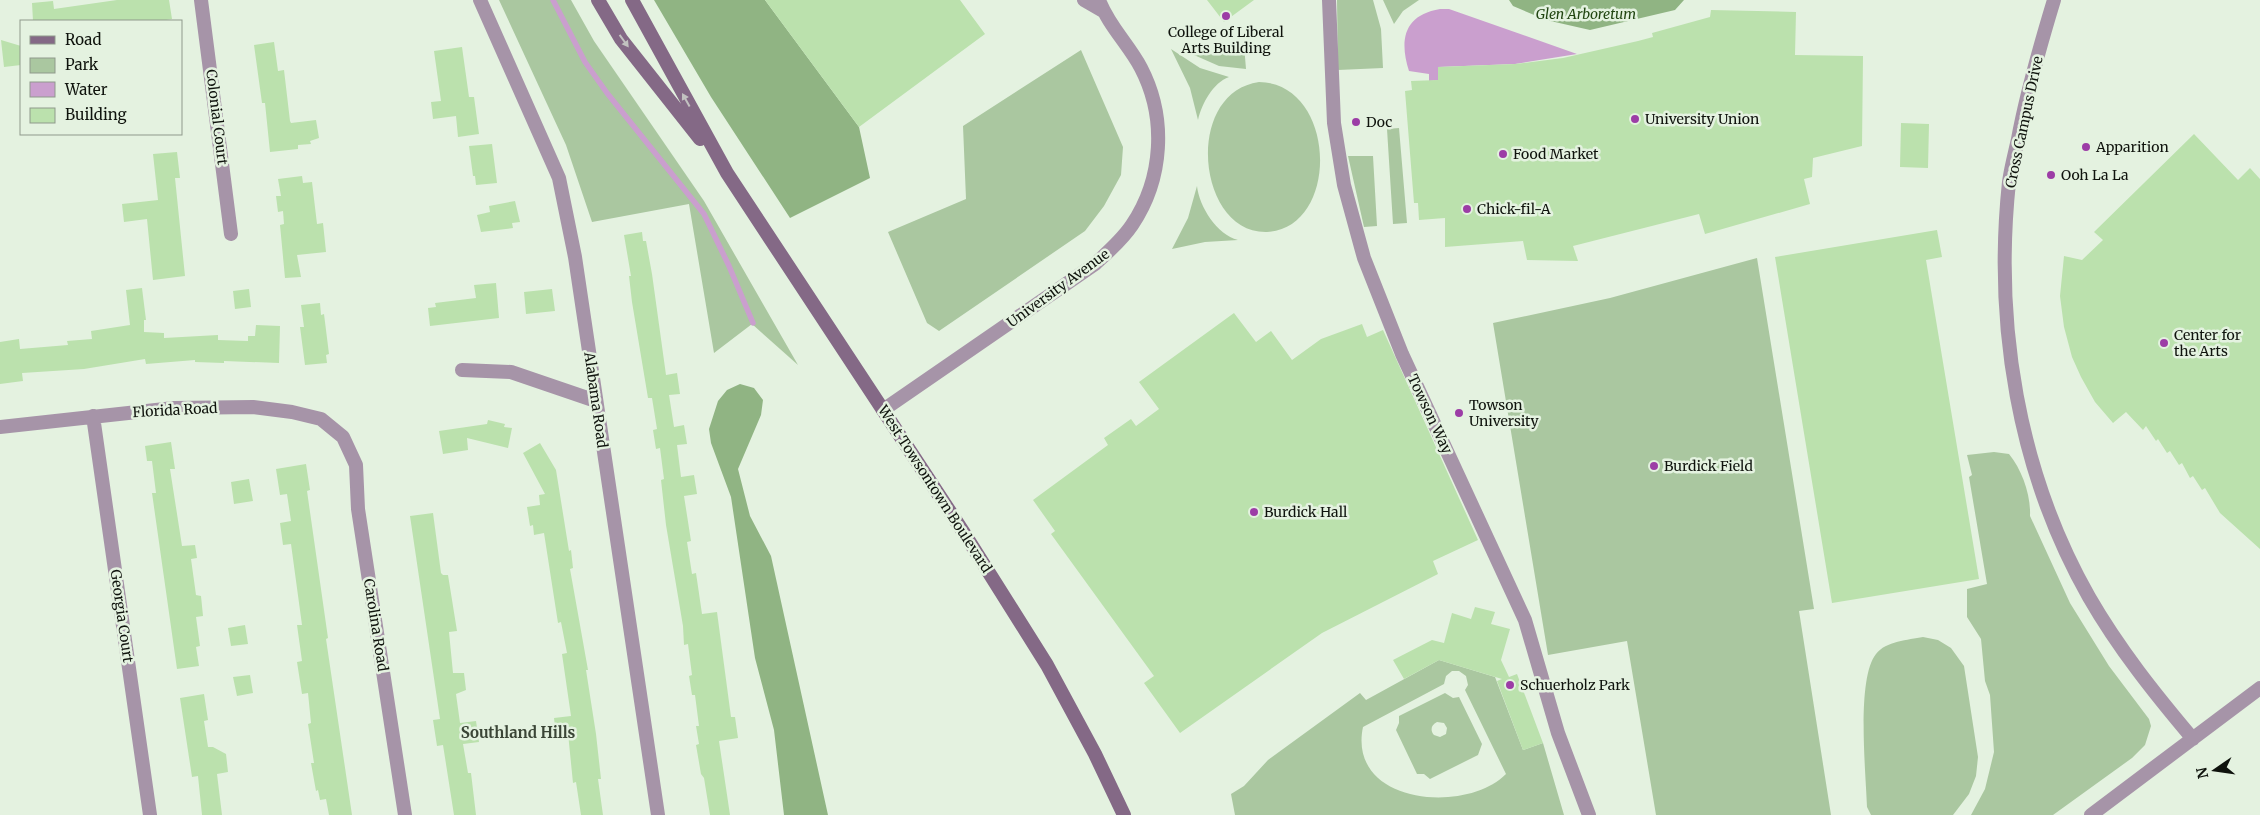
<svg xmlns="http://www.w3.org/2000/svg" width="2260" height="815" font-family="Merriweather,serif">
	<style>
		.green { fill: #aac7a0; fill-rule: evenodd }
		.forest { fill: #90b483 }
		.water { fill: #ca9fce }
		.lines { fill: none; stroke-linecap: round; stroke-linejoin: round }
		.stream { stroke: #ca9fce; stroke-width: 5.5 }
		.building { fill: #bbe1ad }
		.pedestrian { stroke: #a694a8; stroke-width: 14 }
		.minor { stroke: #a694a8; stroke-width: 14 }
		.tertiary { stroke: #a694a8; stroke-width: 14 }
		.secondary { stroke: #846986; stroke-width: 14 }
		.oneway { fill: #c2c2c0 }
		.poi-dot { fill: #9c3da6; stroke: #e4f2e0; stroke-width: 2 }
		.labels { text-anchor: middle; stroke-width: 5; stroke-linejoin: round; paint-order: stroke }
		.park-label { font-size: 14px; font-style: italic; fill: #214511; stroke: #e4f2e0 }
		.poi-label { font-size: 14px; fill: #0f130d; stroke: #e4f2e0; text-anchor: start }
		.street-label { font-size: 14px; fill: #0f130d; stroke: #e4f2e0 }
		.neighbourhood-label { font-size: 15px; font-weight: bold; fill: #3a4536; stroke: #e4f2e0 }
	</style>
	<rect width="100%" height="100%" fill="#e4f2e0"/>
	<path class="green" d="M 499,0 L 571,0 L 594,41 L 704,201 L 798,365 L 752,324 L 714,353 L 689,204 L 592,222 L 566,145 Z
		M 1337,0 L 1373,0 L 1381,29 L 1383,68 L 1338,70 Z
		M 1383,0 L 1419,0 L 1403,11 L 1394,24 Z
		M 1244,45 L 1246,69 L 1219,66 L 1194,55 L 1216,54 Z
		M 1171,49 L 1200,68 L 1229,77 C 1213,83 1202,103 1198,120 L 1190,88 Z
		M 1081,50 L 1123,147 L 1121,175 L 1104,206 L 1085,231 L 939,331 L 927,323 L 888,232 L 966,199 L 963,126 Z
		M 1259,82 C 1337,83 1341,228 1267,232 C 1197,234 1183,93 1259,82 Z
		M 1399,128 L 1407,223 L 1393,224 L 1387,129 Z
		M 1348,156 L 1373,156 L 1377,226 L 1364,227 Z
		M 1197,186 C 1199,206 1217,235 1238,240 L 1205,242 L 1172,249 L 1188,218 Z
		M 1757,258 L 1814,609 L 1799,611 L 1831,815 L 1656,815 L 1627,641 L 1548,655 L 1493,323 L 1610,298 Z
		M 1994,452 L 2009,454 C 2022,470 2031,495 2030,516 L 2070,603 L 2109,666 L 2149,719 L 2151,726 L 2145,745 L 2132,758 L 2053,815 L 1971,815 L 1985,789 L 1994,752 L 1990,695 L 1985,681 L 1981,639 L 1967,617 L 1967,589 L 1987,584 L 1969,477 L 1972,475 L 1967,455 Z
		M 1923,637 L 1938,640 L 1951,648 L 1964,666 L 1978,757 L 1976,776 L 1969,794 L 1953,815 L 1871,815 L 1867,807 C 1866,774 1856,679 1876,654 C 1886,641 1908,640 1923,637 Z
		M 1439,660 L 1495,677 L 1523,750 L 1543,743 L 1564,815 L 1235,815 L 1231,794 L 1244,786 L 1268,760 L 1360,693 L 1366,700 ZM 1452,671 L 1459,671 L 1466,676 L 1468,685 L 1465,690 L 1506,774 C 1465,815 1347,804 1363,727 L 1444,684 L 1446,676 Z
		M 1445,693 L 1453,698 L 1459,697 L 1482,744 L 1478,755 L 1430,779 L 1424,774 L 1417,774 L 1396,730 L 1399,723 L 1399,716 ZM 1437,722 L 1444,723 L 1447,728 L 1446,734 L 1440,737 L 1434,735 C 1430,730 1431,725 1437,722 Z"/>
	<path class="forest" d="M 654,0 L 765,0 L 859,127 L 870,178 L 790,218 L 711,97 Z
		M 1509,0 L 1684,0 L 1675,10 L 1590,30 L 1546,20 L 1513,6 Z
		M 740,384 L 754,388 L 763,400 L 761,415 L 738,469 L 750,516 L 771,556 L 828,815 L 784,815 L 774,730 L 755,658 L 731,497 L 711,443 L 709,429 L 718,401 L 727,390 Z"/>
	<path class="water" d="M 1440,9 L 1449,9 L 1577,54 L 1515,64 L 1438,67 L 1438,80 L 1429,81 L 1429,74 L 1409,71 C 1399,40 1404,15 1440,9 Z"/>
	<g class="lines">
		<path class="stream" d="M 553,0 L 585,62 L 607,93 L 704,214 L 729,266 L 753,323"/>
	</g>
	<path class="building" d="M 117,0 L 169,0 L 172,19 L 161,21 L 33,21 L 32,3 L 53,1 L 54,9 Z
		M 765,0 L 960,0 L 985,34 L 859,127 Z
		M 1207,0 L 1254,0 L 1224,22 Z
		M 1711,10 L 1796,12 L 1795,55 L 1863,56 L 1862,146 L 1813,158 L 1812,177 L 1804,179 L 1810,204 L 1705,234 L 1699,214 L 1573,246 L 1578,261 L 1527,260 L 1523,241 L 1445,247 L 1445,218 L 1419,220 L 1418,203 L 1414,203 L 1405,91 L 1412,90 L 1411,81 L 1438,80 L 1438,67 L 1515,64 L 1563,58 L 1638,41 L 1653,37 L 1652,33 L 1710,17 Z
		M 1,40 L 21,46 L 21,65 L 4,67 Z
		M 274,42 L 278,71 L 284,70 L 290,121 L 291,123 L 316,120 L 319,138 L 310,141 L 311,144 L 298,145 L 298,149 L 270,152 L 265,103 L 262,103 L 254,45 Z
		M 462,47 L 469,97 L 474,97 L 479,134 L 458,137 L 456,116 L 433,119 L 431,102 L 441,101 L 434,51 Z
		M 1901,123 L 1929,124 L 1928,168 L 1900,167 Z
		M 2194,134 L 2238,180 L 2250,168 L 2260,179 L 2260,549 L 2220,513 L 2205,488 L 2202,490 L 2193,476 L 2190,478 L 2182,463 L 2179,465 L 2170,451 L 2167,453 L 2158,439 L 2156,441 L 2146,426 L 2143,430 L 2126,412 L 2113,423 L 2095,402 L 2081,377 L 2072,357 L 2064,327 L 2060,296 L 2064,256 L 2082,260 L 2103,240 L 2094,232 Z
		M 492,144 L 497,183 L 476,185 L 475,176 L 473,176 L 469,146 Z
		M 177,152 L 180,178 L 175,178 L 185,276 L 153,280 L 147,219 L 124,222 L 122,204 L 158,200 L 153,154 Z
		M 302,176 L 303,183 L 312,182 L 317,224 L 323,223 L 326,252 L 297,255 L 301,277 L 285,278 L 280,225 L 284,224 L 283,211 L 278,212 L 276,196 L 281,196 L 278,179 Z
		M 515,201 L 520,222 L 512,223 L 513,228 L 481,232 L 477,215 L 490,212 L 489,206 Z
		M 1937,230 L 1942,257 L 1926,260 L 1979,579 L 1832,603 L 1775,257 Z
		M 642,232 L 643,241 L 646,241 L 652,274 L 666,375 L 677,373 L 680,394 L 669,395 L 674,427 L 684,425 L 687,444 L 677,445 L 681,477 L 694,475 L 697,494 L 684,496 L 691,541 L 687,542 L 692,574 L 696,573 L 702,614 L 717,612 L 731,717 L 735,717 L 738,738 L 719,741 L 730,815 L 710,815 L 704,778 L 701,774 L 696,745 L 699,744 L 696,726 L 699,726 L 695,695 L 692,695 L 689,676 L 692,675 L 688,644 L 684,645 L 683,626 L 666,525 L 661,480 L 664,479 L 660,448 L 656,449 L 653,430 L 657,429 L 652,398 L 648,398 L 632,302 L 629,276 L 631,276 L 624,235 Z
		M 496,283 L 499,318 L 430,326 L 428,308 L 436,307 L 435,303 L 476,298 L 474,285 Z
		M 142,288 L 146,320 L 144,320 L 144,332 L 164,333 L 164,338 L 218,335 L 218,340 L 248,341 L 248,336 L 255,336 L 256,325 L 280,326 L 279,363 L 224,361 L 224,363 L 195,362 L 195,360 L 146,364 L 145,359 L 84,369 L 22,373 L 23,381 L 0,384 L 0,342 L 19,339 L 20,349 L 68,345 L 67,341 L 92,339 L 91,331 L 130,325 L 126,290 Z
		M 249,289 L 251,307 L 235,309 L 233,291 Z
		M 552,289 L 555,311 L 526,314 L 524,292 Z
		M 320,303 L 321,315 L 324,314 L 329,354 L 326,355 L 327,363 L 305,365 L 300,327 L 304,327 L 301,305 Z
		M 1234,313 L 1256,342 L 1271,331 L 1292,360 L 1321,339 L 1362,324 L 1367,337 L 1383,330 L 1478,540 L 1433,561 L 1438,574 L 1322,633 L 1180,733 L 1144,683 L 1154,676 L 1051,534 L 1055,531 L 1033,500 L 1108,445 L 1104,438 L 1131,419 L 1136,426 L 1159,409 L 1139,382 Z
		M 488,420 L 505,424 L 504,427 L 512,428 L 508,448 L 467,438 L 468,450 L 443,454 L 439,431 L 487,424 Z
		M 171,442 L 175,469 L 170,469 L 182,546 L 195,545 L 197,558 L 191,559 L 196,595 L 201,596 L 203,616 L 196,617 L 200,646 L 196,647 L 199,666 L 177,669 L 152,493 L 156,493 L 152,461 L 147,461 L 145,446 Z
		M 540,443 L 556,470 L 569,551 L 571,550 L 573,568 L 570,569 L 588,670 L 586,670 L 596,734 L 601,779 L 598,779 L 603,815 L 581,815 L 576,782 L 573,783 L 568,733 L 556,735 L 554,718 L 571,716 L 562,654 L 567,653 L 561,622 L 558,623 L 544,533 L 534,535 L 533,525 L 530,526 L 527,507 L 540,505 L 539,495 L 545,494 L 523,453 Z
		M 306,464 L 310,490 L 307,491 L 328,638 L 326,639 L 352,815 L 329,815 L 326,799 L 320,800 L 318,790 L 316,791 L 311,763 L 314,763 L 308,724 L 311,723 L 308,693 L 302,694 L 297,662 L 302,661 L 297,625 L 302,625 L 291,544 L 283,545 L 280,523 L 291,521 L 287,494 L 280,495 L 276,469 Z
		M 249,479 L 253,501 L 234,504 L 231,482 Z
		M 433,513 L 441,573 L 443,575 L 448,575 L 457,631 L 449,632 L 453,673 L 464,673 L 466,690 L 456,694 L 460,723 L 476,721 L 479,742 L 463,744 L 468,773 L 471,773 L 476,815 L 454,815 L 443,745 L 437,746 L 433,720 L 440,719 L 410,516 Z
		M 1475,607 L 1495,612 L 1491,624 L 1510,629 L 1501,660 L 1509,677 L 1517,674 L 1543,743 L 1523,750 L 1497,681 L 1502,679 L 1439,660 L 1404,679 L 1393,660 L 1432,640 L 1444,643 L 1452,613 L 1471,619 Z
		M 245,625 L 248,644 L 231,646 L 228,628 Z
		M 250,675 L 253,693 L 237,696 L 233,677 Z
		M 204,694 L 208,720 L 204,721 L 208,747 L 213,747 L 226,754 L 228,772 L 217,774 L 222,815 L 202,815 L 198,776 L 192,777 L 180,698 Z"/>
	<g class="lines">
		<path class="pedestrian" d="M 1329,0 L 1334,123 L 1344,185 L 1364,258 L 1402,354 L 1525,620 L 1558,733 L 1589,815"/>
		<path class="minor" d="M 201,0 L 231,234
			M 480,0 L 559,178 L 575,257 L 658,815
			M 1084,0 L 1103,11
			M 462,370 L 511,372 L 596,401
			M 883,410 L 1095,264 C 1108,252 1122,240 1132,225 C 1163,179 1167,118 1141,68 C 1129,45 1108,25 1099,0
			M 93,416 L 150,815
			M 0,427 L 174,408 L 253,407 L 292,412 L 321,419 L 343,437 L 356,465 L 358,509 L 405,815"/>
		<path class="tertiary" d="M 2054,0 C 2040,46 2027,91 2018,139 C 2015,153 2011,167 2009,182 C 1994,324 2018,472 2089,597 C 2119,649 2155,694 2193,739
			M 2091,815 L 2260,688"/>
		<path class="secondary" d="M 598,0 L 621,39 L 700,139
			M 632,0 L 727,173 L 964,533 L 1047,665 L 1095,754 L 1124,815"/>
	</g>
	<defs><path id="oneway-solid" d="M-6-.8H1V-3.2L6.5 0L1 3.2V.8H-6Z" transform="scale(1.25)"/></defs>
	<g class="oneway">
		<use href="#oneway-solid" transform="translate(624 41) rotate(54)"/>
		<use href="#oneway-solid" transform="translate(686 100) rotate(-119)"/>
	</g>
	<g class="poi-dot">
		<circle cx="1226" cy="16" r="5"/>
		<circle cx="1635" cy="119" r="5"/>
		<circle cx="1356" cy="122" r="5"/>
		<circle cx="2086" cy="147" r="5"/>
		<circle cx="1503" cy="154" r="5"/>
		<circle cx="2051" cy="175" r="5"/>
		<circle cx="1467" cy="209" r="5"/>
		<circle cx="2164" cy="343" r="5"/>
		<circle cx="1459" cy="413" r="5"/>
		<circle cx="1654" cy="466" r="5"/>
		<circle cx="1254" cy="512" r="5"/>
		<circle cx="1510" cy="685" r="5"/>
	</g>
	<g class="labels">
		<g class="park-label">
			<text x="1586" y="19">Glen Arboretum</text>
		</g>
		<g class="poi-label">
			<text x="1226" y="37" text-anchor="middle">College of Liberal<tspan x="1226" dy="16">Arts Building</tspan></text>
			<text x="1645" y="124">University Union</text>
			<text x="1366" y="127">Doc</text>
			<text x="2096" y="152">Apparition</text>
			<text x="1513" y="159">Food Market</text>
			<text x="2061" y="180">Ooh La La</text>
			<text x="1477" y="214">Chick-fil-A</text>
			<text x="2174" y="340">Center for<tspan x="2174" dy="16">the Arts</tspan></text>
			<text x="1469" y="410">Towson<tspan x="1469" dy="16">University</tspan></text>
			<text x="1664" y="471">Burdick Field</text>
			<text x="1264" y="517">Burdick Hall</text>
			<text x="1520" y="690">Schuerholz Park</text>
		</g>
		<g class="street-label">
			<text transform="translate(217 117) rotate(83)" y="5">Colonial Court</text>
			<text transform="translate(2024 122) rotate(-78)" y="5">Cross Campus Drive</text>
			<text transform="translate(1058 288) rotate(-36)" y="5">University Avenue</text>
			<text transform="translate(596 400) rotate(82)" y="5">Alabama Road</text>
			<text transform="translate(175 410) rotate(-3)" y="5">Florida Road</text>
			<text transform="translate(1430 414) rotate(65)" y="5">Towson Way</text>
			<text transform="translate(935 489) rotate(57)" y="5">West Towsontown Boulevard</text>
			<text transform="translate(122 616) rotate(82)" y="5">Georgia Court</text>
			<text transform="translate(376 625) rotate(81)" y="5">Carolina Road</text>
		</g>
		<g class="neighbourhood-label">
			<text x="518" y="738">Southland Hills</text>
		</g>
	</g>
	<rect x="20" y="20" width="162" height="115" fill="#e4f2e0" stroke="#8f998c"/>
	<rect x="30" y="36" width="25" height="8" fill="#846986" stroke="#8f998c"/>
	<text x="65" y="45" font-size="15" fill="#0f130d">Road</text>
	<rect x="30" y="58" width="25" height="15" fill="#aac7a0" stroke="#8f998c"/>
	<text x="65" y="70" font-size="15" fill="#0f130d">Park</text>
	<rect x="30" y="82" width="25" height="15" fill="#ca9fce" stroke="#8f998c"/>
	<text x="65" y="95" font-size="15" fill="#0f130d">Water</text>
	<rect x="30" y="108" width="25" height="15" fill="#bbe1ad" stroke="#8f998c"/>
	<text x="65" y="120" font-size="15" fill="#0f130d">Building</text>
	<g transform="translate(2215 770) rotate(257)" stroke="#e4f2e0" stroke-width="4" paint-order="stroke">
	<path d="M0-4L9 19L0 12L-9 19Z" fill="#0f130d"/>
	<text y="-8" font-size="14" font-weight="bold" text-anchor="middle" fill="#0f130d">N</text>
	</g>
</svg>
